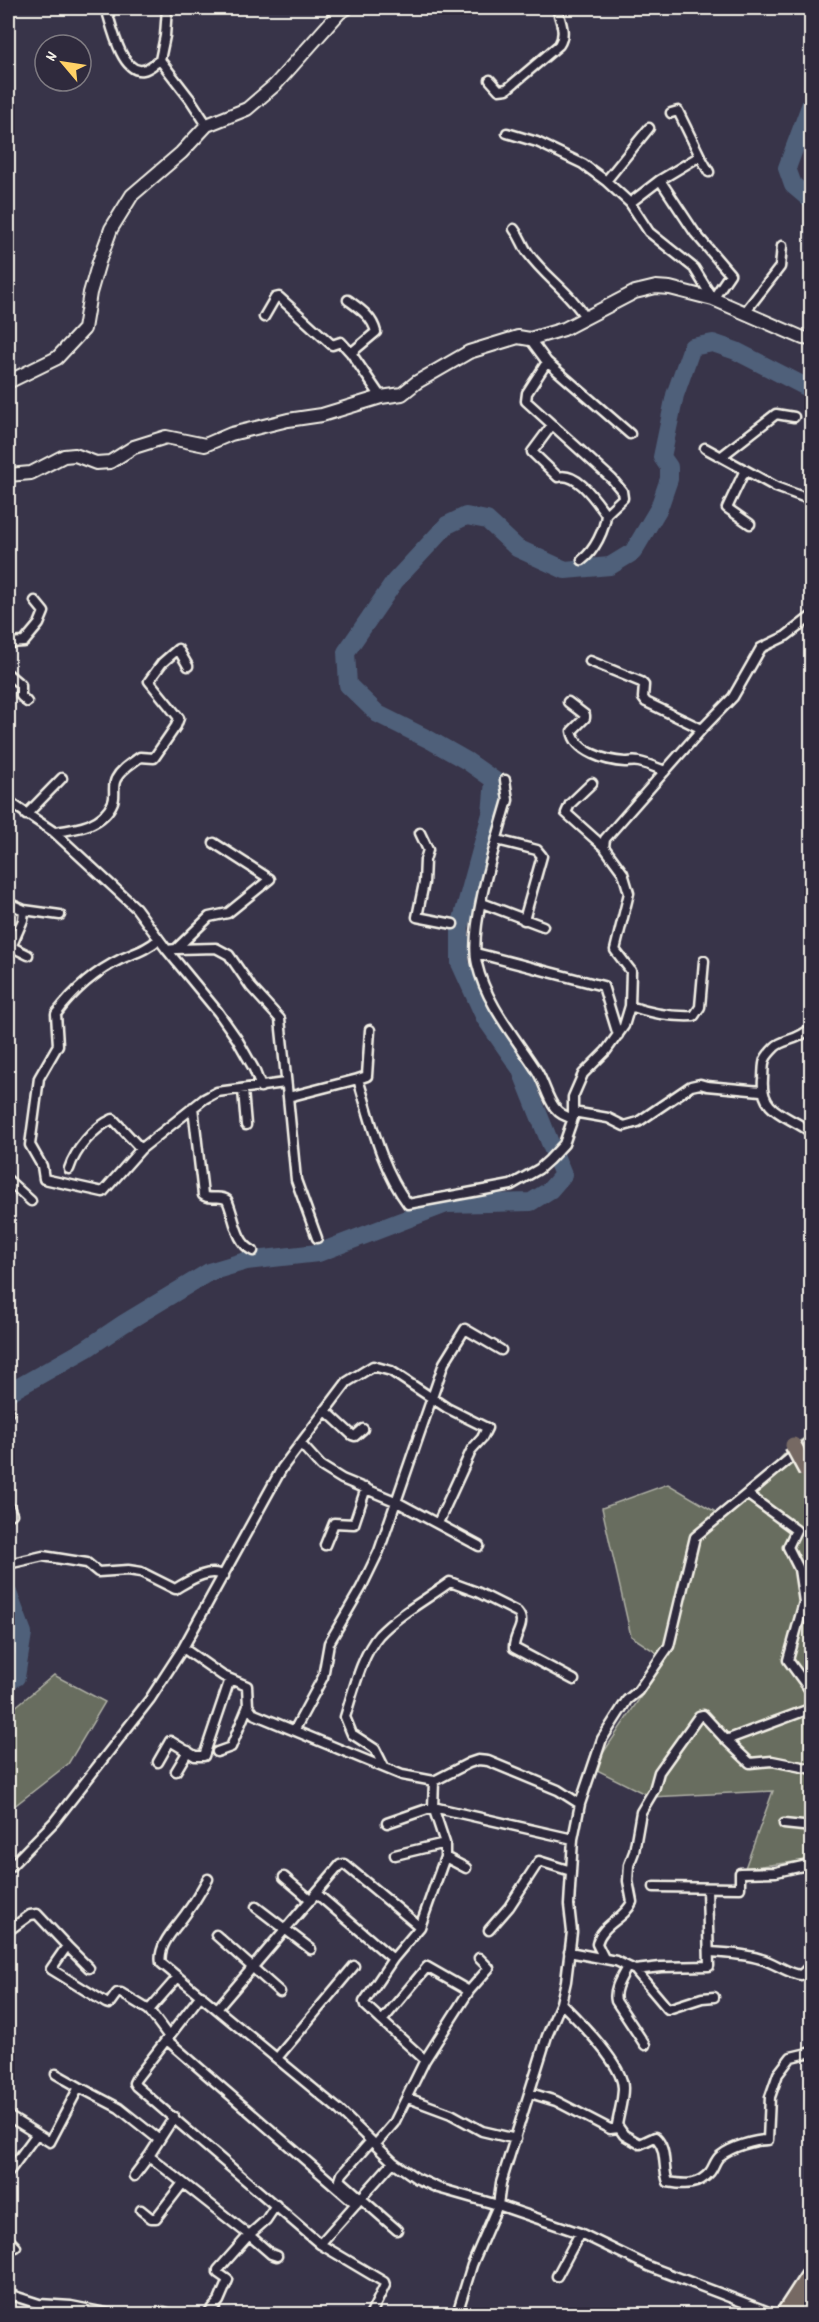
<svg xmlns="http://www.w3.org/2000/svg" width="819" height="2322" font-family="Dekko,sans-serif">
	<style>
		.green { fill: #686d5f; stroke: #aeafa4; stroke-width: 1.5 }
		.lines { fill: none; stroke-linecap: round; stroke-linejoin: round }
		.river { stroke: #4f607a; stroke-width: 18 }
		.street-casing { stroke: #f4f1e8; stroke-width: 13 }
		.secondary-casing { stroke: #f4f1e8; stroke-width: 16 }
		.highway-casing { stroke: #f4f1e8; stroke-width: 20 }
		.street { stroke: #2f2a3d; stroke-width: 8 }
		.secondary { stroke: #2f2a3d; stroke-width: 12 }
		.highway { stroke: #766964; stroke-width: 15 }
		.highway-bridge-casing { stroke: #f4f1e8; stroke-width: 20; stroke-linecap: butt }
		.highway-bridge { stroke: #766964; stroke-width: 15 }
	</style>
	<rect width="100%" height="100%" fill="#383449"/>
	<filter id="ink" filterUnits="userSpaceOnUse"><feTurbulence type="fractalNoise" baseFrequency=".0167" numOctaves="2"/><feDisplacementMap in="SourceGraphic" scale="12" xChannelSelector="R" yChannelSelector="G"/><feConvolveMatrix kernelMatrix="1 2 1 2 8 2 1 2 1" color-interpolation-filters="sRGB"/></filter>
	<g filter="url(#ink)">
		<path class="green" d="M 811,1434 L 811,1860 L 745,1868 L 773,1791 L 651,1797 L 593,1768 L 666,1659 L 631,1636 L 602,1508 L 668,1484 L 724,1517 L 793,1445 Z
			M 54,1675 L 105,1702 L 68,1764 L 8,1811 L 8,1713 Z"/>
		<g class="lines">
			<path class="river" d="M 812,101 L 787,168 L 793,185 L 812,201
				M 8,1393 L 86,1349 L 123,1324 L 209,1272 L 246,1261 L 318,1253 L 446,1204 L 531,1202 L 550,1190 L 563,1175 L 520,1068 L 485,1018 L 460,963 L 460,927 L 491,814 L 494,780 L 467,761 L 430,740 L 378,714 L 348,685 L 346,652 L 395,581 L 447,525 L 466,516 L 487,520 L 517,548 L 565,570 L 610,566 L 633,552 L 659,508 L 669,479 L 669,467 L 662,457 L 675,395 L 692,347 L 713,343 L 736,351 L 812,390
				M 8,1593 L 23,1633 L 16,1677 L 8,1680"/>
			<defs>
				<path id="street" d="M 106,8 C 111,23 121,74 143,70 C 149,69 155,63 160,60 L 190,99 L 207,125
					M 160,60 L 165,36 L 167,8
					M 490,80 L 499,90 L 507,89 L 559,45 C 567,33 560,20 557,8
					M 507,133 L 537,142 L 583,164 L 606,181 L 630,203 L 649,232 L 694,268 L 713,299 L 730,274 L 695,233 L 660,180 L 630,203
					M 700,156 L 709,172
					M 660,180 L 700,156 L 678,111 L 671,113
					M 606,181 L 649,128
					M 514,229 C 522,239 522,245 528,253 C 545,277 570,292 585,317
					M 348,300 C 360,309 372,316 376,332 L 351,353 L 381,397
					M 745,312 L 780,267 L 782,246
					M 264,317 L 275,298 L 279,297 L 332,345 L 341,342 L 351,353
					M 530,339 L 547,362 L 527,393 L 526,401 L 612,479 L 622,491 L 623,498 L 606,514 C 605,530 594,551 582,560
					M 547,362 L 630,434
					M 552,425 L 532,452 L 558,477 C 577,471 596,501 606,514
					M 705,448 L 776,487 L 806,498 L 812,504
					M 722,456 L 776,414 L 794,417
					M 745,470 L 727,508 L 750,524
					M 806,498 L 812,487
					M 8,643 L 24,642 L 39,624 L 44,612 L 35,601
					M 590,661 L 641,682 L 644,685 L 643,698 L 646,702 L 702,729
					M 8,674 L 21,685 L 21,696 L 27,702
					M 568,702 L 585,715 L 585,718 L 572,731 C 575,752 607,761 625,762 C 630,762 634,761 639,762 C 648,764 657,768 665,771
					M 505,780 L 508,800 C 497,839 468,927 477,964 C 486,1004 516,1038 537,1071 C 548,1089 549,1115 573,1118
					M 592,783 L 570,804 L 566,813 L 604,847
					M 8,801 L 54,832 L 136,908 L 167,950 L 176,949 L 209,917 L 228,913 L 270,879 L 214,843
					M 26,815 L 62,778
					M 54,832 C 77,829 103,826 113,802 C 116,795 112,786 116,779 C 121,769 132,763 140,757 L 154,758 L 176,726 L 179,718 L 149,681 L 162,663 L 178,649 L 188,666
					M 420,833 L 428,850 L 425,860 L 424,883 L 417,917 L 453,924
					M 497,840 L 537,850 L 542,856 L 524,920
					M 8,903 L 24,910 L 23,920 L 12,945 L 14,948 L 28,955
					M 482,903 L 543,926
					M 24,910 L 60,915
					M 159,939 C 148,949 135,953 121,959 C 94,972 74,990 56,1014 L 58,1045 L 39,1078 L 30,1145 L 42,1166 L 44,1179 L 103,1192 L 141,1149 L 204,1099 L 217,1092 L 285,1083
					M 176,949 L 216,948 L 229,955 L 251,987 L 280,1019 L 288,1097 L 358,1079
					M 167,950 L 218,1012 L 237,1039 L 254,1069 L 261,1087
					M 476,953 L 603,986 L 618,1035
					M 630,1006 C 652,1014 671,1017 694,1016 L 700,1007 L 704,961
					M 812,1027 C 798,1041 783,1039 775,1047 C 762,1060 764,1061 763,1079 C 760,1114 788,1114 812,1133
					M 370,1030 L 367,1076 L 358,1079 C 371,1121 381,1168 408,1204 L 511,1185 L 539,1169 L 549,1160 L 564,1144 L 573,1118 L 573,1097 L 583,1074 L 606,1051 L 624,1026 L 630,1006 L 631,971 L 615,950 L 629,893 L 623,873 L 604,847 L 605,839 L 702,729 L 733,697 L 761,648 L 786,636 L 812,616
					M 243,1090 L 246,1125
					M 288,1097 L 296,1180 L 317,1238
					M 193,1107 L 203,1195 C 210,1201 220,1194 227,1200 C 235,1217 235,1242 253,1251
					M 573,1112 L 608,1118 L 624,1126 L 638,1122 L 691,1086 L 700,1084 L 707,1086 L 761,1091
					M 69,1169 C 75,1150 94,1127 113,1119 L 141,1149
					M 8,1180 L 31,1201
					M 325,1410 L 352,1435 L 355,1436 L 363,1429
					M 8,1413 L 9,1412
					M 301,1444 L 321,1466 L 342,1479 L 395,1501 L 479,1546
					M 747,1494 L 796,1530 L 788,1547 L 799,1569 L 804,1602 L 788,1660 L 812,1693
					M 8,1505 L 12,1514
					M 325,1545 L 334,1523 L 354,1524 L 366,1488
					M 8,1564 L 43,1556 L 87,1563 L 98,1572 L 128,1570 L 141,1572 L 175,1589 C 189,1581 208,1567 224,1576
					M 8,1640 L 8,1653
					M 183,1648 L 223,1676 L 247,1686 L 248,1706 L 254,1714 L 402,1775 L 434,1781 L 469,1763 L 478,1760 L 488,1761 L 558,1790 L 580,1804 L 573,1839 L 569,1905 L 572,1932 L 566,1981 L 561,2003 L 547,2036 L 501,2183 L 498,2205 L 580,2233 L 648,2266 L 774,2314
					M 812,1708 L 726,1740 L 750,1763 L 772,1761 L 812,1769
					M 295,1729 L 323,1677 L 329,1643 L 361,1588 L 379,1551 L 444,1363 L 465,1329 L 501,1350
					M 217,1752 L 231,1747 L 248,1706
					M 158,1762 L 170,1741 L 195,1756 L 204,1756 L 230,1679
					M 384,1767 L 375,1749 L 352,1734 L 345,1717 C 353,1692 362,1654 379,1635 C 399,1614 427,1599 450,1582 L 477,1592 L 517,1612 C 528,1624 513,1635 514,1648 L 574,1680
					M 176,1771 L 188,1751
					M 580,1804 L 602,1739 L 627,1700 L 638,1691 L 669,1646 L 695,1537 L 812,1440
					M 387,1823 L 433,1807 L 573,1839
					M 784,1824 L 812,1827
					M 395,1855 L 445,1843
					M 445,1857 L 466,1868
					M 8,1869 L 54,1822 L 150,1699 L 183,1648 L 282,1468 L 347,1382 L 373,1366 L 391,1371 L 447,1408 L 487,1428 L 482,1438 L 472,1449 L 438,1523
					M 284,1877 L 311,1900
					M 208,1879 C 201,1890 195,1902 187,1912 C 178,1926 157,1944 161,1963 L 338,2109 L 393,2162 L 416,2178 L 438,2188 L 498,2205 L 472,2265 L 457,2314
					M 654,1887 L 740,1888 L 740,1873 L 776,1872 L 812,1864
					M 316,1893 L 393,1959 L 420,1927 L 445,1857 L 445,1843 L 433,1807 L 434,1781
					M 256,1907 L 311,1949
					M 489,1930 L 509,1907 L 539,1861 L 571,1871
					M 8,1931 L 30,1915 L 37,1914 L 67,1946 L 51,1969 L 106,2003 L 109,2004 L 117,1993 L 121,1993 L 149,2010 L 169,2037
					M 216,1935 L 280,1992
					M 67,1946 L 89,1968
					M 569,1952 L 616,1961 L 635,1970 L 661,1967 L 709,1966 L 707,1888
					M 709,1952 C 727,1953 745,1954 761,1959 C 773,1962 791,1975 801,1975 L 812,1964
					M 604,1958 L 597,1944 C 601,1924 624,1920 632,1902 L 628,1881 L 629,1865 L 634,1852 L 641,1812 L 654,1790 L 659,1772 L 699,1716 L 703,1715 L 726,1740
					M 627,1967 C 622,1977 613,1989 616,2001 L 645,2045
					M 635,1970 L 668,2009 L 702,1998 L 714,1997
					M 469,1991 L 489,1968 L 479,1958
					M 201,1995 L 136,2079 L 134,2083 L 136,2086 L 320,2244 L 393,2162
					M 561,2003 C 578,2020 623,2064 623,2088 C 623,2100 619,2113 617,2125 L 624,2135 L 640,2144 L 655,2137 C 668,2149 662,2166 668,2182 C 685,2185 698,2186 710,2172 C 714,2167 715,2160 720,2156 C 731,2147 754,2140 768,2140 L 770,2097 L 778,2074 L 791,2057 L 812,2052
					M 217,2009 L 340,1865 L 344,1864 L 420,1927
					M 149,2010 L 178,1977
					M 382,2021 L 365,2005 L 364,2002 L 393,1959
					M 167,2040 L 356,2204
					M 278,2057 L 354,1966
					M 56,2074 L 79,2087
					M 530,2093 L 556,2101 L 610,2129 L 619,2128
					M 408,2098 L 451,2114 L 482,2131 L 516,2139
					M 8,2116 L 50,2142 L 79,2087 L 119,2108 L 158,2139
					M 174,2117 L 149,2156 L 249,2235 L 218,2270 L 218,2273 L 228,2280 L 219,2301 L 208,2314
					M 371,2141 L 342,2174 L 340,2180 L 397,2230
					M 376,2144 L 394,2123 L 425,2060 L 469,1991 L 427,1967 L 382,2021 L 425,2060
					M 8,2173 L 36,2135
					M 134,2176 L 149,2156
					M 276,2205 L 266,2220 L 249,2235 L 271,2254 L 277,2256
					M 141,2210 L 151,2218 L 156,2218 L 183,2183
					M 8,2239 L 16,2247
					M 320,2244 L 384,2282 L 385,2285 L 371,2314
					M 557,2276 L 580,2233
					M 14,2296 L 39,2304 L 71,2306 L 111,2314
					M 162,2314 L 164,2312 L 171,2314"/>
				<path id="secondary" d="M 8,382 L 57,358 L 84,329 L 90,293 L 99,262 L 111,229 L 132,195 L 181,153 L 207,125 L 247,109 L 275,85 L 340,12 L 347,8
					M 8,475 L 31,473 L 64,456 L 75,455 L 96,463 L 110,462 L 134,447 L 166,437 L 205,445 L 231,434 L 288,420 L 322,415 L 381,397 L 402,394 L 417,382 L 469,352 L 518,337 L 530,339 L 564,329 L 635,292 L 656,287 L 670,288 L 713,299 L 803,338 L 812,339"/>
				<path id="highway" d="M 784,2314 L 812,2271
					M 799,2314 L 812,2296"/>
			</defs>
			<use href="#street" class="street-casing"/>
			<use href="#secondary" class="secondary-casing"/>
			<use href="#highway" class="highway-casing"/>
			<use href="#street" class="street"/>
			<use href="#secondary" class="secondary"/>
			<use href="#highway" class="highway"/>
			<defs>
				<path id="highway-bridge" d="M 793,1445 L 807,1471"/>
			</defs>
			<use href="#highway-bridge" class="highway-bridge-casing"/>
			<use href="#highway-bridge" class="highway-bridge"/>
		</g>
	</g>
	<rect width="819" height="2322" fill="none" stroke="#2f2a3d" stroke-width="30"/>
	<rect x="15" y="15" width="789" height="2292" fill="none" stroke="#f4f1e8" stroke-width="2" filter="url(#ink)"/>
	<g transform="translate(63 63) rotate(299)"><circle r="28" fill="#2f2a3d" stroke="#7e7a81" stroke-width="1.5"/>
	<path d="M0-4.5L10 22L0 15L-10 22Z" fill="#ffd166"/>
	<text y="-9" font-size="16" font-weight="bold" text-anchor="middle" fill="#f4f1e8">N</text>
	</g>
</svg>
